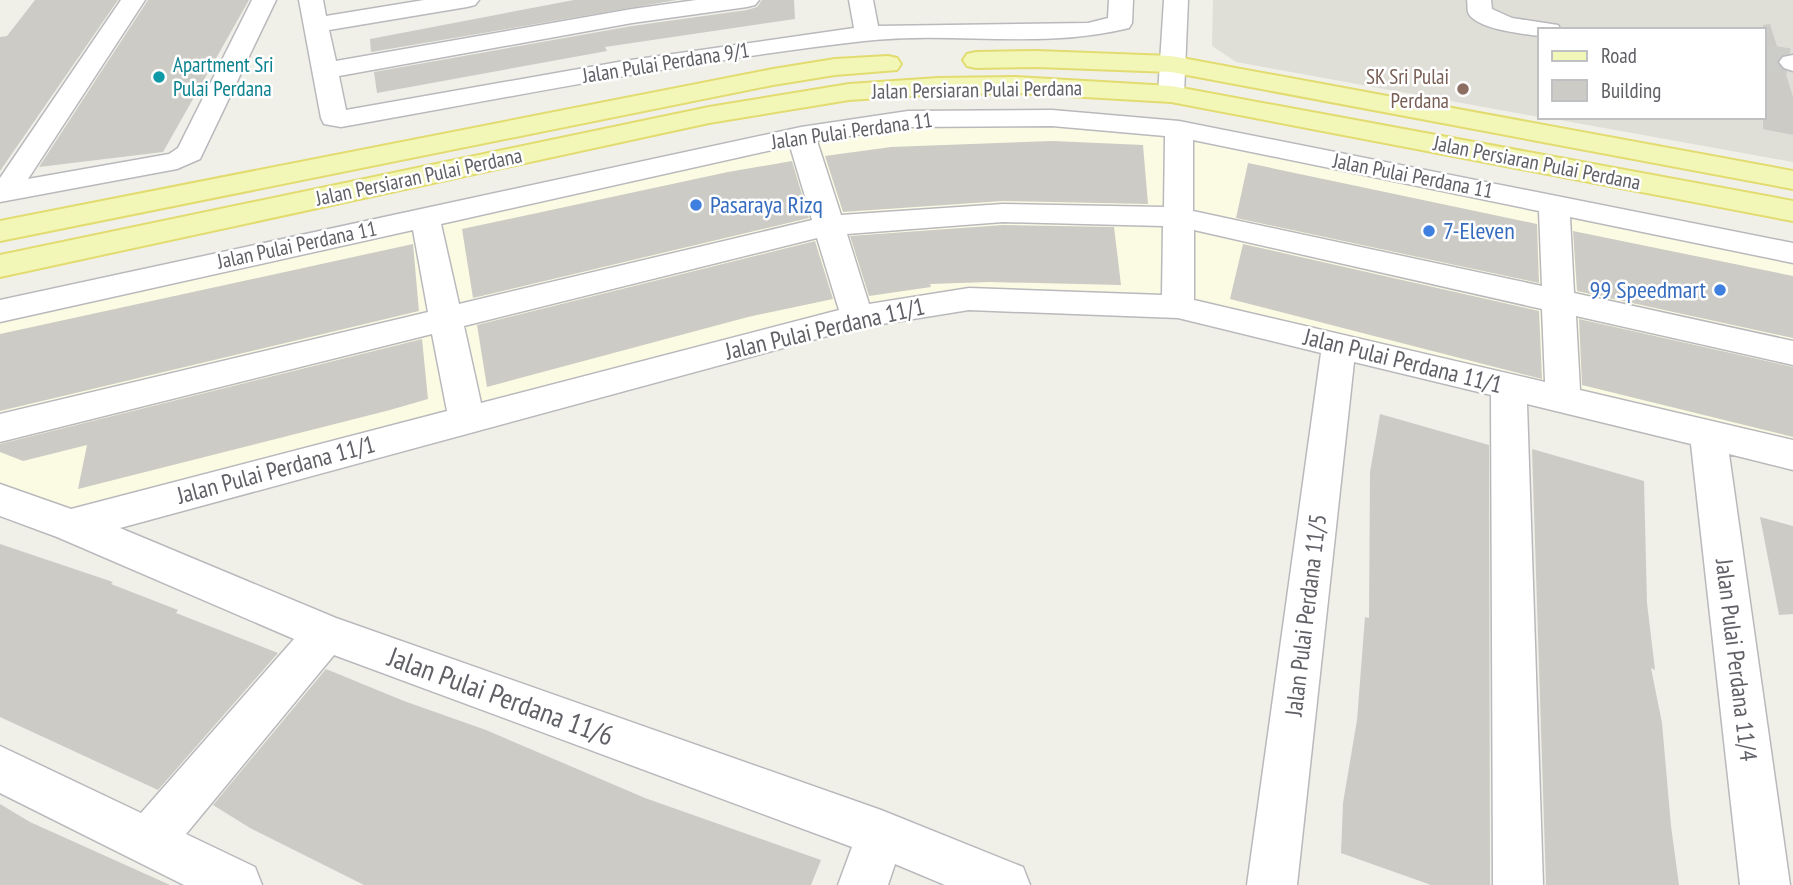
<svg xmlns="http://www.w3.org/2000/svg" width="1793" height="885" font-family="'PT Sans Narrow',sans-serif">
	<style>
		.commercial { fill: #fbfbe3 }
		.education { fill: #e0dfd7 }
		.building { fill: #cccbc5 }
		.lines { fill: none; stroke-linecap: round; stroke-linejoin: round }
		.minor-tunnel { stroke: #ccccc8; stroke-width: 26; stroke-dasharray: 26 13; stroke-linecap: butt }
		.minor-casing { stroke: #b9b9bd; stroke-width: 3 }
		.major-casing { stroke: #e2dc70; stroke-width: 4 }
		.minor { fill: #fff; fill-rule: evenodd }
		.major { fill: #f2f6b7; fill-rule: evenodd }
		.culture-dot { fill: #0f9aa8; stroke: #fff; stroke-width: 2.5 }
		.education-dot { fill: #8d6e63; stroke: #fff; stroke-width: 2.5 }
		.shop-dot { fill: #3f7fe0; stroke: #fff; stroke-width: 2.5 }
		.labels { text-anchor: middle; stroke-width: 5; stroke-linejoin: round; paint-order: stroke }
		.far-street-label { font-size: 21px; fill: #606167; stroke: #fff }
		.far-culture-label { font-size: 21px; fill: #0d838f; stroke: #fff; text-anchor: start }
		.far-education-label { font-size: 21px; fill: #785e54; stroke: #fff; text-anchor: end }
		.shop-label { font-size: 24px; fill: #366cbe; stroke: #fff; text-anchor: start }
		.street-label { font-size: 24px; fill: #606167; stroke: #fff }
		.near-street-label { font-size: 28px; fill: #606167; stroke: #fff }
	</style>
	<rect width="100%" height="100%" fill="#f0f0e9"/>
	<path class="commercial" d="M 1052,113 L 1793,247 L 1793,465 L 1174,315 L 973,308 L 859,326 L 110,525 L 0,485 L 0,304 L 800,130 Z"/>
	<path class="education" d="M 1213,0 L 1793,0 L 1793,162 L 1543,117 L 1763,117 L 1763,30 L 1539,30 L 1539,117 L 1236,62 L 1212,46 Z"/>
	<path class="building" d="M 35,0 L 118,0 L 0,171 L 0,37 L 7,36 Z
		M 148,0 L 249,0 L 163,152 L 39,167 Z
		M 574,0 L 677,0 L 371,52 L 370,39 Z
		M 762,0 L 794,0 L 795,19 L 605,47 L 607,51 L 377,93 L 374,72 L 632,26 L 747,10 L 757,7 Z
		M 1770,24 L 1780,56 L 1776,62 L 1785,71 L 1793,97 L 1793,135 L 1763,129 L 1763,25 Z
		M 1053,141 L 1143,145 L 1148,204 L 1003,201 L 843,212 L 825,156 L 891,147 Z
		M 792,161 L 809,218 L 473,298 L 462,229 L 728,172 Z
		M 1248,163 L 1537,224 L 1539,283 L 1236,218 Z
		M 1003,225 L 1114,227 L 1121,285 L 989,282 L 930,284 L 931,287 L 869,296 L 850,236 Z
		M 1573,231 L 1793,276 L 1793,338 L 1577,291 Z
		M 815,241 L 833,299 L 748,317 L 487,387 L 477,325 Z
		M 413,244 L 419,311 L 0,411 L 0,334 Z
		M 1243,244 L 1539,311 L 1542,379 L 1230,299 Z
		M 1579,319 L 1793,367 L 1793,437 L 1582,385 Z
		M 422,339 L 428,399 L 390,410 L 78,489 L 87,445 L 23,461 L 0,452 L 0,444 Z
		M 1380,414 L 1489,445 L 1490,885 L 1431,885 L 1341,853 L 1343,803 L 1357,720 L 1365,617 L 1369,618 L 1370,472 Z
		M 1532,449 L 1644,481 L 1647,603 L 1655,670 L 1651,668 L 1662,723 L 1671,826 L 1679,885 L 1546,885 Z
		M 1760,517 L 1793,526 L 1793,614 L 1779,615 Z
		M 0,544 L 113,582 L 111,584 L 178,610 L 176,613 L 278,653 L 158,790 L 0,717 Z
		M 326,669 L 404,701 L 486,730 L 645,798 L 821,860 L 811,885 L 364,885 L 250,828 L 213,805 Z
		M 0,804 L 30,822 L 170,885 L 0,885 Z"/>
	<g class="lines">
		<path class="minor-tunnel" d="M 1763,57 L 1792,62"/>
		<defs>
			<path id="minor" d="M 121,0 L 145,0 L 28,179 L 169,154 L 178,148 L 252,0 L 276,0 L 200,159 L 177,169 L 0,202 L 0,178 Z
				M 299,0 L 323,0 L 326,16 L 424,0 L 479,0 L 475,5 L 467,7 L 329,30 L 336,61 L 632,9 L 696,0 L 759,0 L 755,5 L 747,7 L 632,23 L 339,76 L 346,110 L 624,61 L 854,28 L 849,0 L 873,0 L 878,26 L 1088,23 L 1108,18 L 1109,0 L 1133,0 L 1132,23 L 1129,28 C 1042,50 952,31 864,41 C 689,61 515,96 341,127 L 324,124 L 321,118 Z
				M 1164,0 L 1188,0 L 1184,94 L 1180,100 L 1171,102 L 1162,100 L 1158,94 Z
				M 1467,0 L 1491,0 L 1492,9 L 1512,18 L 1558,25 L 1561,30 L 1539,30 L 1539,36 C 1524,34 1474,29 1468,12 C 1467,8 1468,4 1467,0 Z
				M 1793,55 L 1793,71 L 1784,68 L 1779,62 L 1783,57 Z
				M 1052,110 L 1179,121 L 1793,243 L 1793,263 L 1570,217 L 1574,293 L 1793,341 L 1793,365 L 1576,316 L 1580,390 L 1793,440 L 1793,470 L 1729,454 L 1790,885 L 1740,885 L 1691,444 L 1527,404 L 1543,885 L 1493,885 L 1491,395 L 1354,362 L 1297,885 L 1247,885 L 1321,353 L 1178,318 L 969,310 L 857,328 L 120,528 L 336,618 L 881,810 L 1023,867 L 1030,885 L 945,885 L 895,864 L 888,885 L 838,885 L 852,847 L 334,655 L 186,834 L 255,867 L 262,885 L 184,885 L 0,793 L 0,746 L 141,813 L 294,639 L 57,537 L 0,516 L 0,484 L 71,509 L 447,411 L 432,334 L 0,442 L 0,414 L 428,312 L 413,230 L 0,322 L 0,300 L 801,127 L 908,111 ZM 1052,126 L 1165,136 L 1164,207 L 1003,204 L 841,215 L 817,141 L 908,127 ZM 1193,140 L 1539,211 L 1542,286 L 1193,211 ZM 790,146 L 812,220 L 459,304 L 441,224 ZM 1003,222 L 1163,226 L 1162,295 L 969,288 L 869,304 L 847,234 ZM 1194,230 L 1542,309 L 1545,382 L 1194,300 ZM 817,238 L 839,310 L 481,403 L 464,326 Z"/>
			<path id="major" d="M 1037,51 L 1171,56 L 1793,171 L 1793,189 L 1171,72 L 1037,67 L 976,68 L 967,66 L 963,60 L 967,54 L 976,52 Z
				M 888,56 L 897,58 L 901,64 L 897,70 L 835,75 L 773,85 L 0,241 L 0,221 L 773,69 L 835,59 Z
				M 1016,77 L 1171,86 L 1793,201 L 1793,221 L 1171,102 L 1016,93 L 938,94 L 849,100 L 709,123 L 0,277 L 0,255 L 709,107 L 849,84 L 938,78 Z"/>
		</defs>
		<use href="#minor" class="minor-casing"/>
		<use href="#major" class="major-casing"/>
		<use href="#minor" class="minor"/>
		<use href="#major" class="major"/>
	</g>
	<circle class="culture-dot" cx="159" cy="77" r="7"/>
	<circle class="education-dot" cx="1463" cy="89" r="7"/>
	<g class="shop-dot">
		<circle cx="696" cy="205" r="7"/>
		<circle cx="1429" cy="231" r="7"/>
		<circle cx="1720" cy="290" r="7"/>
	</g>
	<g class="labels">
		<g class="far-street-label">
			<text transform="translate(666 63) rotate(-9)" y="7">Jalan Pulai Perdana 9/1</text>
			<text transform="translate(977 90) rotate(-1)" y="7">Jalan Persiaran Pulai Perdana</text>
			<text transform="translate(852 131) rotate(-8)" y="7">Jalan Pulai Perdana 11</text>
			<text transform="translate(1537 163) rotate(11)" y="7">Jalan Persiaran Pulai Perdana</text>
			<text transform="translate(1413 176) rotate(11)" y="7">Jalan Pulai Perdana 11</text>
			<text transform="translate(419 177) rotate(-12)" y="7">Jalan Persiaran Pulai Perdana</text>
			<text transform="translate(297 245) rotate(-12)" y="7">Jalan Pulai Perdana 11</text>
		</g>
		<g class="far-culture-label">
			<text x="173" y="72">Apartment Sri<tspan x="173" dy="24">Pulai Perdana</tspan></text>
		</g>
		<g class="far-education-label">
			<text x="1449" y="84">SK Sri Pulai<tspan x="1449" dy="24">Perdana</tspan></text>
		</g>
		<g class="shop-label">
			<text x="710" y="213">Pasaraya Rizq</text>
			<text x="1443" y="239">7-Eleven</text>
			<text x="1706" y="298" text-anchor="end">99 Speedmart</text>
		</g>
		<g class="street-label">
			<text transform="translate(825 329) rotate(-13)" y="8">Jalan Pulai Perdana 11/1</text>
			<text transform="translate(1403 361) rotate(14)" y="8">Jalan Pulai Perdana 11/1</text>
			<text transform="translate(276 470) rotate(-15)" y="8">Jalan Pulai Perdana 11/1</text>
			<text transform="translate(1306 615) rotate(-83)" y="8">Jalan Pulai Perdana 11/5</text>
			<text transform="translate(1736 660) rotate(83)" y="8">Jalan Pulai Perdana 11/4</text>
		</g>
		<g class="near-street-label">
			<text transform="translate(501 696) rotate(20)" y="10">Jalan Pulai Perdana 11/6</text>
		</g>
	</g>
	<rect x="1538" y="28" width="228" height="91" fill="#ffffff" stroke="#bfc0c2" stroke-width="2"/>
	<rect x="1552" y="51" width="35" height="10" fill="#f2f6b7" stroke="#bfc0c2" stroke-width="2"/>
	<text x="1601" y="63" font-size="21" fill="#606167">Road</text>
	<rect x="1552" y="80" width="35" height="21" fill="#cccbc5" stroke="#bfc0c2" stroke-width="2"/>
	<text x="1601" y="98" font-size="21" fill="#606167">Building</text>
</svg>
